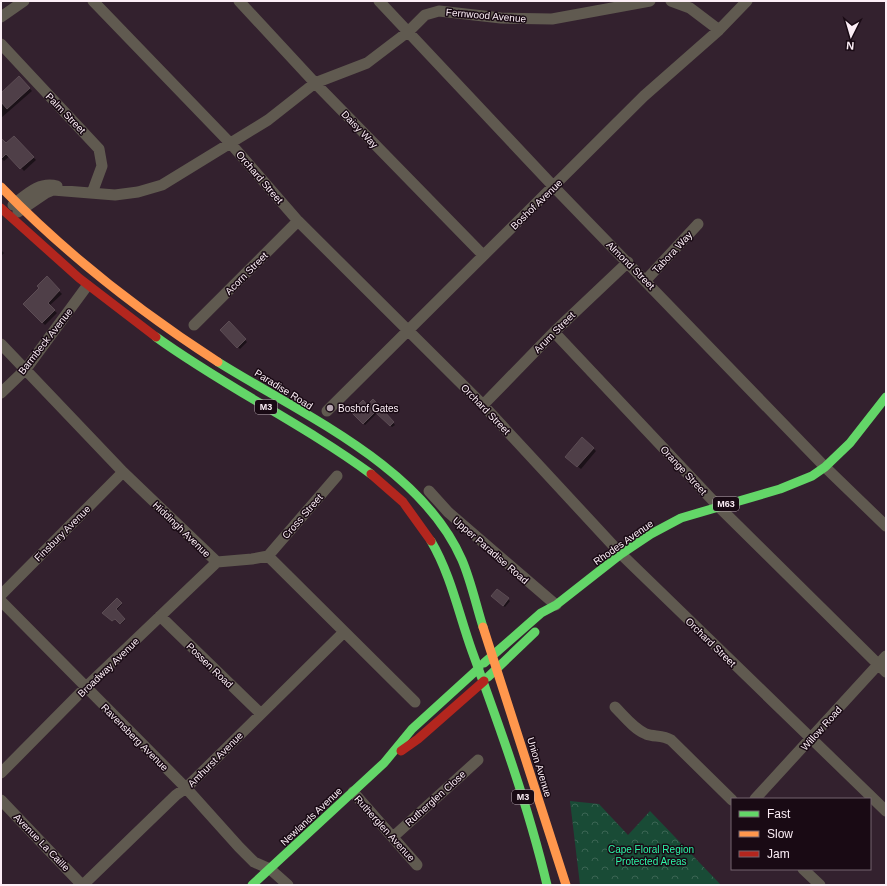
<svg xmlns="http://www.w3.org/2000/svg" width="887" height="886" font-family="Helvetica,sans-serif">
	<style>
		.forest { fill: url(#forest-crowns) }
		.shadow { fill: #0007 }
		.building { fill: #4f3f48; stroke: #5c4c54 }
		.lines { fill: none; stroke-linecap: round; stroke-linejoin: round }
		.street { stroke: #605a50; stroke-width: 11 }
		.fast { stroke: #63d668; stroke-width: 9 }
		.slow { stroke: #ff974d; stroke-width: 9 }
		.jam { stroke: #b3261e; stroke-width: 9 }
		.poi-dot { fill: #b6a6b0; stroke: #190a14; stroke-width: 1.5 }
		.labels { text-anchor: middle; stroke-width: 3; stroke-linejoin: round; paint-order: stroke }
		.shield { fill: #190a14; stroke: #b8aab2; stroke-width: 1 }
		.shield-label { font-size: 9px; font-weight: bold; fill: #fceef6 }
		.street-label { font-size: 10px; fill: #fceef6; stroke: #190a14 }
		.poi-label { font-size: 10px; fill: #fceef6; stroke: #190a14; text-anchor: start }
		.park-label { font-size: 10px; fill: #2cf7a8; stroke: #190a14 }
	</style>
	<defs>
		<pattern id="forest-crowns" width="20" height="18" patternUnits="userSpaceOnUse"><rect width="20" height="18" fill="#194b36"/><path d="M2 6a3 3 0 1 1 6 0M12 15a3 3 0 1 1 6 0" fill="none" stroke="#3b6554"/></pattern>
	</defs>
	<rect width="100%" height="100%" fill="#33212e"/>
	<path class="forest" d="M 570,801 L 599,804 L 628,835 L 650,811 L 721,885 L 580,885 Z"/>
	<path class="shadow" d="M 19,77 L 32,91 L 1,118 L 1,95 Z
		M 14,138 L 36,160 L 24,171 L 10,156 L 4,161 L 1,158 L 1,139 L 6,145 Z
		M 1,250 L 4,253 L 1,256 Z
		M 46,278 L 62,294 L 49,306 L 57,313 L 45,325 L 24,304 L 40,288 Z
		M 229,323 L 247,342 L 240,349 L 221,330 Z
		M 373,400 L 395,425 L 392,427 L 377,413 L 365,425 L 352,412 L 367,406 Z
		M 593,448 L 596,451 L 581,469 L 570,460 Z
		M 497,590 L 510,601 L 505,607 L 494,598 Z
		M 116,599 L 122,604 L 116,611 L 125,620 L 121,624 L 116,618 L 113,621 L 103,613 Z"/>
	<path class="building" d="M 19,76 L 30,88 L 7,109 L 1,102 L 1,93 Z
		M 14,136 L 34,157 L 20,169 L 6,154 L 1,159 L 1,138 L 6,143 Z
		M 47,276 L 60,290 L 48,303 L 55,310 L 42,323 L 23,304 L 39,288 L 37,286 Z
		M 229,321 L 246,339 L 237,348 L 220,330 Z
		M 373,399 L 394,422 L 390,426 L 375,412 L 363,424 L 351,412 L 363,400 L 367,405 Z
		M 582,437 L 594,448 L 577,467 L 565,457 Z
		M 497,589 L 509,598 L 503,606 L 491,596 Z
		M 117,598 L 122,603 L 116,609 L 125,619 L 120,624 L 115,619 L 112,621 L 102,613 Z"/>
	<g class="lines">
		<path class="street" d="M 93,1 L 231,144 L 298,221 L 483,405 L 621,554 L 886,811
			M 239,1 L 315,83 L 483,255
			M 379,1 L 554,187 L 825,467 L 886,526
			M 671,1 L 690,8 L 719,30
			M 1,17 L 24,1
			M 1,44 L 99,149 L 102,166 L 92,193
			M 13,205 C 26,195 39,181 57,186
			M 18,212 L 46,193 L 53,190 L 115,195 L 138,192 L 162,185 L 268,120 L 315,83 L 367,63 L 409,31 L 425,15 L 439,11 L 501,18 L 552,19 L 650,1
			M 646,280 L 698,224
			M 194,325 L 298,221
			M 554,332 L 718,506 L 886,672
			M 1,344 L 123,472 L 217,562 L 252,559 L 268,556 L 415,702
			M 1,393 L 26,369 L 87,286
			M 483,405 L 554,332 L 628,262
			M 327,411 L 644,96 L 719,30 L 747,1
			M 429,491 L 448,512 L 556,605
			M 268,556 L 337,476
			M 1,595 L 123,472
			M 1,601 L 186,788 L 239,847 L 254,862 L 270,869 L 288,885
			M 160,616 L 261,714
			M 615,707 C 624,716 634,729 646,734 C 654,737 663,735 671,740 L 732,800
			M 1,773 L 86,687 L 217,562
			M 353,792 L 417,865
			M 755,799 L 886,656
			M 1,800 L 82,885
			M 393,837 L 478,760
			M 803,869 L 820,885
			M 83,885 L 176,795 L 186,788 L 344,632"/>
		<path class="fast" d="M 156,337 C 225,387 303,424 371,474
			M 218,362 C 301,414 421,466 462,560 C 471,581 476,605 483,627
			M 431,541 C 451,575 459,615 472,651 C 500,728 528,805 547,885
			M 484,663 L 541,613 L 556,605 L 621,554 L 651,534 L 681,518 L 780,489 L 812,476 L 825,467 L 850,443 L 886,397
			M 488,677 L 535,632
			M 252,885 L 384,763 L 412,729 L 479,668"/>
		<path class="slow" d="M 1,187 C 67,255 139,311 218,362
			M 483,627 L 566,885"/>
		<path class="jam" d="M 1,208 L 79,278 L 156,337
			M 371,474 L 403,502 L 431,541
			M 401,751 L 418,739 L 484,681"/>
	</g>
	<circle class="poi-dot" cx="330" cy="408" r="4"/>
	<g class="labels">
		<g class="shield">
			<rect x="255" y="400" width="22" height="14" rx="3"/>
			<rect x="713" y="497" width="26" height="14" rx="3"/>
			<rect x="512" y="790" width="22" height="14" rx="3"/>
		</g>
		<g class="shield-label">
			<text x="266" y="410">M3</text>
			<text x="726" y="507">M63</text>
			<text x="523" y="800">M3</text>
		</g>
		<g class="street-label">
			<text transform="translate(486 15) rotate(5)" y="4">Fernwood Avenue</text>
			<text transform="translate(66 113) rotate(46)" y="4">Palm Street</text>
			<text transform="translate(360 129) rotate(46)" y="4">Daisy Way</text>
			<text transform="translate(260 177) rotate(49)" y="4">Orchard Street</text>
			<text transform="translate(536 204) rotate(-44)" y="4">Boshof Avenue</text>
			<text transform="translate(672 252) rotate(-47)" y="4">Tabora Way</text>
			<text transform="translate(631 265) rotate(45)" y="4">Almond Street</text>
			<text transform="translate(246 273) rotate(-45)" y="4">Acorn Street</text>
			<text transform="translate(554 332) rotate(-45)" y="4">Arum Street</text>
			<text transform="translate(45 341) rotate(-52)" y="4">Barmbeck Avenue</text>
			<text transform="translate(284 389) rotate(32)" y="4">Paradise Road</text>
			<text transform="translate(486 409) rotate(46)" y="4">Orchard Street</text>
			<text transform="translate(684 470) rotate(47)" y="4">Orange Street</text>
			<text transform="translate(302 516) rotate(-49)" y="4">Cross Street</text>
			<text transform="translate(182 529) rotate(44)" y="4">Hiddingh Avenue</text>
			<text transform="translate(62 533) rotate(-45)" y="4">Finsbury Avenue</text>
			<text transform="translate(623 542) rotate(-35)" y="4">Rhodes Avenue</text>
			<text transform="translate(491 550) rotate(41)" y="4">Upper Paradise Road</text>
			<text transform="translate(711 642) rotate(44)" y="4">Orchard Street</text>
			<text transform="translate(210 665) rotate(44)" y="4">Possen Road</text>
			<text transform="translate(108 667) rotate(-44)" y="4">Broadway Avenue</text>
			<text transform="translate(821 728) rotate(-48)" y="4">Willow Road</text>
			<text transform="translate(135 737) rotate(45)" y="4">Ravensberg Avenue</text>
			<text transform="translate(215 759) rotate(-45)" y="4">Amhurst Avenue</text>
			<text transform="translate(540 767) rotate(73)" y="4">Union Avenue</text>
			<text transform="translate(435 798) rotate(-42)" y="4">Rutherglen Close</text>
			<text transform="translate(311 816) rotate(-43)" y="4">Newlands Avenue</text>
			<text transform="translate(385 828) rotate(48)" y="4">Rutherglen Avenue</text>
			<text transform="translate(42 842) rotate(46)" y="4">Avenue La Caille</text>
		</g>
		<g class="poi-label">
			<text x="338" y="412">Boshof Gates</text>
		</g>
		<g class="park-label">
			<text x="651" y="853">Cape Floral Region<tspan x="651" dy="12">Protected Areas</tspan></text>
		</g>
	</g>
	<rect width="887" height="886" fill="none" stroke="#fceef6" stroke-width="4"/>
	<rect x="731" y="798" width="140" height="72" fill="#190a14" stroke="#74656e"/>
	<rect x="739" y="811" width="20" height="6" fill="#63d668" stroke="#74656e"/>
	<text x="767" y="818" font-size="12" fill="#fceef6">Fast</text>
	<rect x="739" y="831" width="20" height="6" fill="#ff974d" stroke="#74656e"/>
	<text x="767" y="838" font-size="12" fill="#fceef6">Slow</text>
	<rect x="739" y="851" width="20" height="6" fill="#b3261e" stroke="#74656e"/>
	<text x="767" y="858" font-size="12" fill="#fceef6">Jam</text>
	<g transform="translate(851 36) rotate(185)" stroke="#190a14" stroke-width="3" paint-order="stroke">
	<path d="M0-3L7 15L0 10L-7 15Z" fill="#fceef6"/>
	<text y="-6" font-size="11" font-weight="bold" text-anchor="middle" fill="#fceef6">N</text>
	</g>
</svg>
